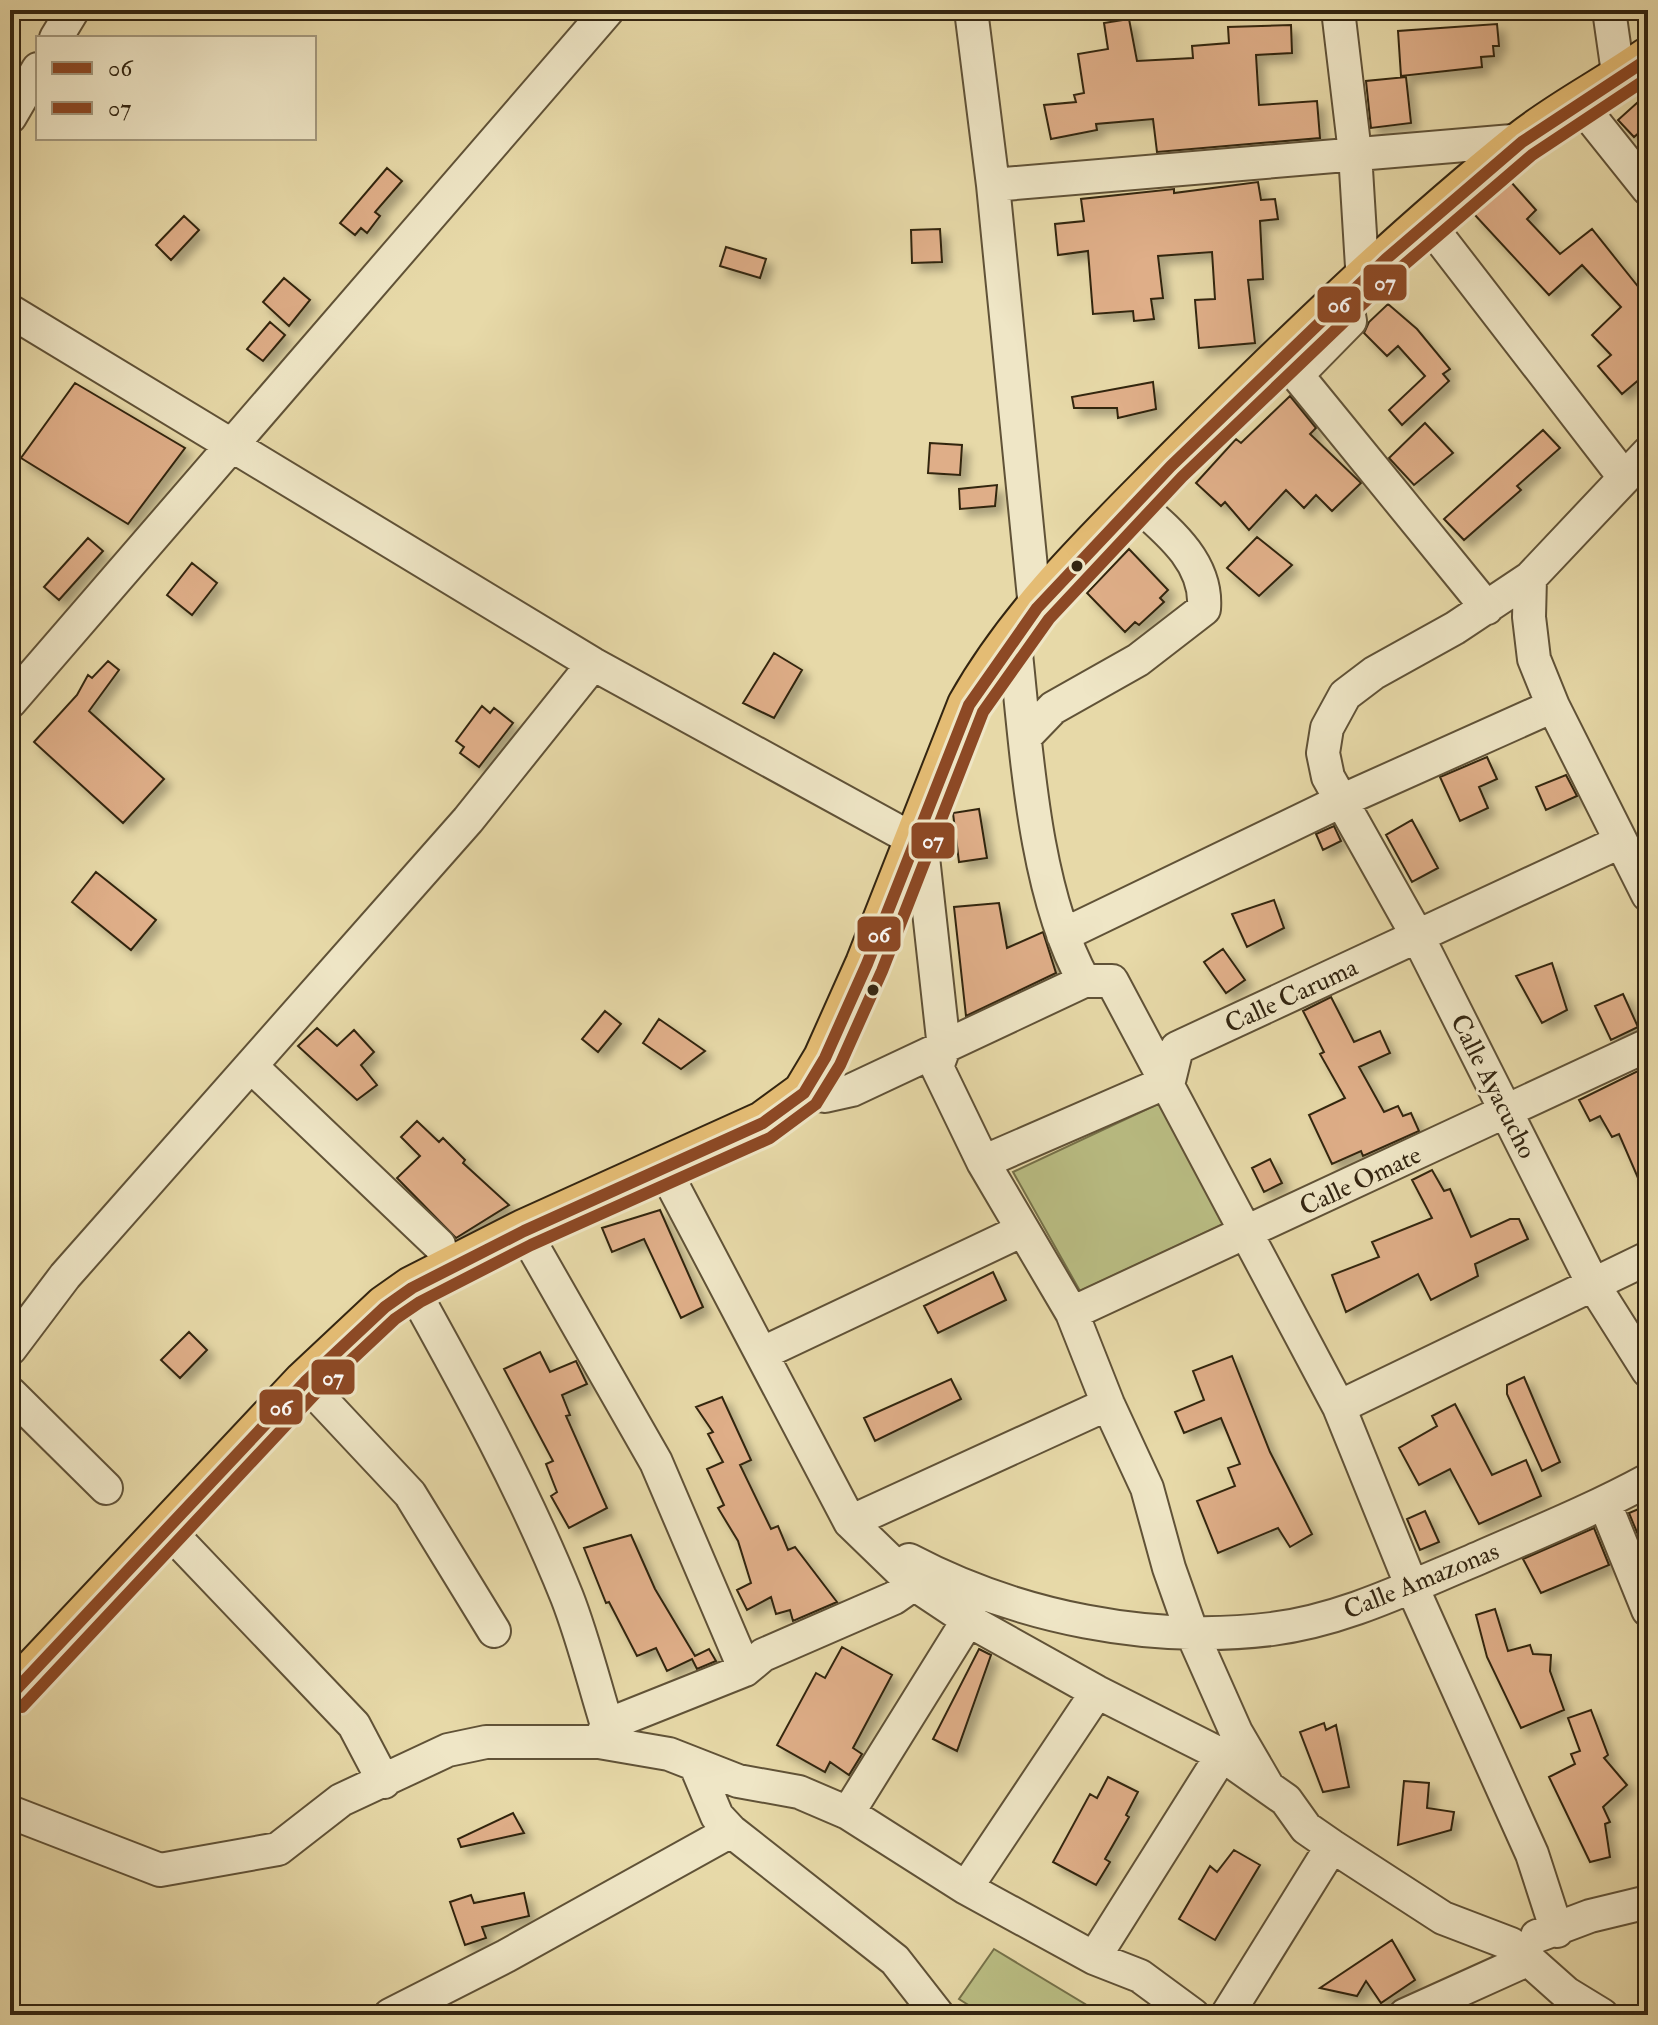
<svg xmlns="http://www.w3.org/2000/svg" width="1658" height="2025" font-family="'IM FELL Double Pica',serif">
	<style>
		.green { fill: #babe84; stroke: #76724a; stroke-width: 2 }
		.building { fill: #dfae88; stroke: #332511; stroke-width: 2; filter: url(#shadow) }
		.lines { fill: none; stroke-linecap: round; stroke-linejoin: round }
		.minor-casing { stroke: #605237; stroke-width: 36 }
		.major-casing { stroke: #332511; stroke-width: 46 }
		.minor { stroke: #efe6c6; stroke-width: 32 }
		.major { stroke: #e4bc74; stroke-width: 42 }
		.bus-1-casing { stroke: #efe6c6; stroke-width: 18 }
		.bus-2-casing { stroke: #efe6c6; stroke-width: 18 }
		.bus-1 { stroke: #8d4925; stroke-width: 12 }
		.bus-2 { stroke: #8d4925; stroke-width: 12 }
		.bus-dot { fill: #332511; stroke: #efe6c6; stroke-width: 3 }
		.labels { text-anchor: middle; stroke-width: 6; stroke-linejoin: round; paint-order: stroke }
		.street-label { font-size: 26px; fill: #332511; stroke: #efe6c6 }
		.line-badge { stroke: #efe6c6; stroke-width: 3 }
		.badge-label { font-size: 22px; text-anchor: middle; font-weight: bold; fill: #fff }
	</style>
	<defs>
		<filter id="shadow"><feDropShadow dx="7" dy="7" stdDeviation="4" flood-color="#0004"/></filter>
	</defs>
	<rect width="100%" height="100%" fill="#e7d9a8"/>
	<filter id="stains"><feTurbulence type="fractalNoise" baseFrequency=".0025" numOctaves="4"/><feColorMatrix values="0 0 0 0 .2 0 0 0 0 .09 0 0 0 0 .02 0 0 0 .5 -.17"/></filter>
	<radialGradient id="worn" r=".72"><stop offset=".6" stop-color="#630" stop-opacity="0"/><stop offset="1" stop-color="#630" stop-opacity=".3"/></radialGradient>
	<path class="green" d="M 1160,1103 L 1226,1223 L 1080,1291 L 1013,1172 Z
		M 994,1949 L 1085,2004 L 1075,2015 L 984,2015 L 959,1999 Z"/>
	<path class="building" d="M 1129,19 L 1137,61 L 1193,58 L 1192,46 L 1229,43 L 1228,27 L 1291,25 L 1292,53 L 1256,55 L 1259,105 L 1317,101 L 1320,138 L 1157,152 L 1153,119 L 1096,124 L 1097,130 L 1051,139 L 1044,105 L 1076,102 L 1074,95 L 1084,93 L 1078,54 L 1108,49 L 1104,23 Z
		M 1497,24 L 1499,46 L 1493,46 L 1494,56 L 1481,57 L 1482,67 L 1401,76 L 1398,31 Z
		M 1406,77 L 1411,123 L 1371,128 L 1366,81 Z
		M 1648,93 L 1648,125 L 1634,137 L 1618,120 Z
		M 387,168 L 402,181 L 375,212 L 380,216 L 367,233 L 361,228 L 355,235 L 340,223 Z
		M 1258,182 L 1261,200 L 1275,199 L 1278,219 L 1260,221 L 1263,279 L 1248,280 L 1255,343 L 1199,348 L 1195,300 L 1215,299 L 1212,252 L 1158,256 L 1163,298 L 1151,299 L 1154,319 L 1134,321 L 1133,311 L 1093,314 L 1088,251 L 1058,255 L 1055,224 L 1084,221 L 1081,199 L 1174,189 L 1174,193 Z
		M 1511,182 L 1536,210 L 1527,219 L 1560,254 L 1592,229 L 1648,299 L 1648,372 L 1622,394 L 1598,366 L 1611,355 L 1592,335 L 1621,307 L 1582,265 L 1549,295 L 1474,214 Z
		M 184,216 L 199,230 L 171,260 L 156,245 Z
		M 940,229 L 942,262 L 912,263 L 911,230 Z
		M 726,247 L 766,259 L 760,278 L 720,266 Z
		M 284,278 L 310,300 L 289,326 L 263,302 Z
		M 1388,304 L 1417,329 L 1450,369 L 1443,374 L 1449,381 L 1402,425 L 1389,410 L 1425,376 L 1398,346 L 1387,356 L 1364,333 L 1369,322 Z
		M 270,322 L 285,335 L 263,361 L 247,349 Z
		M 1153,382 L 1156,409 L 1118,418 L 1117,408 L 1074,408 L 1072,397 Z
		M 75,383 L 185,448 L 128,524 L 21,458 Z
		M 1290,396 L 1316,428 L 1310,434 L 1361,483 L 1332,511 L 1316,495 L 1304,508 L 1286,490 L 1249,530 L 1225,502 L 1221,506 L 1196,483 L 1236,439 L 1241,443 Z
		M 1425,423 L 1453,453 L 1414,485 L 1389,458 Z
		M 1543,430 L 1560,448 L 1517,486 L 1521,490 L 1464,540 L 1444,519 Z
		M 930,443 L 962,445 L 960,475 L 928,473 Z
		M 997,485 L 995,506 L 960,509 L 959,489 Z
		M 1257,537 L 1292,565 L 1259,596 L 1227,568 Z
		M 88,538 L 103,551 L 59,600 L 44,587 Z
		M 1129,549 L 1168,590 L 1160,598 L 1164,602 L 1139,625 L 1135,622 L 1125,632 L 1087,593 Z
		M 192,563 L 217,583 L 192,615 L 167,595 Z
		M 774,653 L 802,670 L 774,718 L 743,703 Z
		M 108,661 L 119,670 L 89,711 L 164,779 L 123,823 L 34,742 L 77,695 L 88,675 L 92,678 Z
		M 482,706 L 490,713 L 494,708 L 513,723 L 479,767 L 460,753 L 464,747 L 456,741 Z
		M 1487,757 L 1497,779 L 1479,787 L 1488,808 L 1460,821 L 1440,777 Z
		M 1566,775 L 1577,796 L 1546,810 L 1536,787 Z
		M 979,809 L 987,858 L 959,862 L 953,813 Z
		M 1412,820 L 1438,868 L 1412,882 L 1386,835 Z
		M 1334,826 L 1341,841 L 1323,850 L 1316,834 Z
		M 96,872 L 156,920 L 131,950 L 72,902 Z
		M 1274,900 L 1284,928 L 1247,947 L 1232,914 Z
		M 999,903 L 1007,948 L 1043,932 L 1056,973 L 966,1016 L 954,907 Z
		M 1223,949 L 1245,980 L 1226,993 L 1204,962 Z
		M 1552,963 L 1567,1010 L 1542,1023 L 1516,976 Z
		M 1623,994 L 1638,1027 L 1611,1040 L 1595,1006 Z
		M 1331,997 L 1354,1042 L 1380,1031 L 1390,1053 L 1359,1067 L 1384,1112 L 1398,1106 L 1403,1116 L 1411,1113 L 1419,1131 L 1363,1156 L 1361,1151 L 1332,1164 L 1309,1115 L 1345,1098 L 1320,1054 L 1324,1052 L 1303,1011 Z
		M 605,1011 L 621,1024 L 598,1052 L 582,1039 Z
		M 659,1019 L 705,1051 L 681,1069 L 643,1043 Z
		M 317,1028 L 337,1046 L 354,1030 L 374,1052 L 361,1065 L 377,1085 L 357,1100 L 298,1046 Z
		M 1648,1066 L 1648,1201 L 1619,1134 L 1612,1137 L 1600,1116 L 1590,1121 L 1579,1100 Z
		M 417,1121 L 439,1142 L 443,1138 L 465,1160 L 463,1163 L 509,1205 L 456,1238 L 397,1178 L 420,1156 L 401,1137 Z
		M 1270,1159 L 1282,1183 L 1264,1192 L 1252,1168 Z
		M 1432,1170 L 1444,1191 L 1450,1189 L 1471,1237 L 1510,1219 L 1519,1219 L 1528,1239 L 1475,1264 L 1478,1276 L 1431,1300 L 1418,1274 L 1346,1312 L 1332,1275 L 1379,1257 L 1372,1242 L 1432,1218 L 1412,1180 Z
		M 660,1210 L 703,1307 L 681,1318 L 644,1239 L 612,1252 L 602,1228 Z
		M 993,1272 L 1006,1300 L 938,1333 L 924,1306 Z
		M 189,1332 L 207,1350 L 180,1378 L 161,1360 Z
		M 540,1352 L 550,1372 L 576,1361 L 587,1384 L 562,1395 L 570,1415 L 566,1416 L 607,1508 L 569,1528 L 551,1496 L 557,1492 L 546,1464 L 553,1461 L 504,1369 Z
		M 1232,1356 L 1270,1452 L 1312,1534 L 1290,1547 L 1278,1528 L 1218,1553 L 1197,1501 L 1235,1486 L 1228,1468 L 1240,1464 L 1221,1418 L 1184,1433 L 1175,1412 L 1204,1400 L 1193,1371 Z
		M 1524,1377 L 1560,1462 L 1542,1471 L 1507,1394 L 1507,1385 Z
		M 951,1379 L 961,1399 L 875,1441 L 864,1418 Z
		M 722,1397 L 751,1460 L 740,1465 L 771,1529 L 778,1526 L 788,1550 L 795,1547 L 837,1602 L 793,1621 L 790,1610 L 776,1614 L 771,1597 L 747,1610 L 737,1590 L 751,1583 L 738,1541 L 718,1508 L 724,1505 L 707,1469 L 723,1462 L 708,1434 L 713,1432 L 696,1407 Z
		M 1455,1404 L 1492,1475 L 1526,1460 L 1541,1496 L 1479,1524 L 1450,1469 L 1419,1485 L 1399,1448 L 1437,1426 L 1432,1416 Z
		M 1648,1505 L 1648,1545 L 1643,1547 L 1629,1513 Z
		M 1425,1511 L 1439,1542 L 1420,1550 L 1407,1519 Z
		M 1594,1528 L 1609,1565 L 1541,1593 L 1523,1559 Z
		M 631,1535 L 655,1589 L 695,1656 L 709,1649 L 716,1661 L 697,1669 L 692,1659 L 667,1671 L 656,1648 L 637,1656 L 609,1602 L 606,1603 L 584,1548 Z
		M 1495,1609 L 1508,1651 L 1530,1645 L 1533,1654 L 1551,1655 L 1550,1671 L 1564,1710 L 1521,1728 L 1487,1657 L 1476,1615 Z
		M 842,1647 L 892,1675 L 853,1748 L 862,1754 L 849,1775 L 830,1762 L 825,1772 L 777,1745 L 816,1673 L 825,1678 Z
		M 979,1649 L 991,1655 L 957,1751 L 933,1739 Z
		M 1591,1710 L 1608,1755 L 1604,1758 L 1627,1785 L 1603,1807 L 1610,1822 L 1605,1824 L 1610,1857 L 1590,1862 L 1549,1777 L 1575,1764 L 1571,1754 L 1580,1751 L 1568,1718 Z
		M 1324,1723 L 1326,1730 L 1336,1725 L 1349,1787 L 1323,1792 L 1300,1732 Z
		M 1108,1777 L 1138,1792 L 1126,1815 L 1129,1817 L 1105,1859 L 1110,1862 L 1096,1885 L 1053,1862 L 1090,1794 L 1097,1798 Z
		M 1404,1781 L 1429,1783 L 1427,1808 L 1454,1812 L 1451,1830 L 1398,1845 Z
		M 513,1813 L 524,1833 L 461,1847 L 458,1839 Z
		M 1234,1850 L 1260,1865 L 1215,1940 L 1179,1919 L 1210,1866 L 1217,1872 Z
		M 524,1893 L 529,1916 L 482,1927 L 486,1938 L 465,1945 L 450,1902 L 471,1895 L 474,1903 Z
		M 1392,1940 L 1415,1980 L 1381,2003 L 1366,1981 L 1357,1996 L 1320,1988 Z"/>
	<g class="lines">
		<defs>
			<path id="minor" d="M 971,10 L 993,185 L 1035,608
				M 1338,10 L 1355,153 L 1363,283
				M 1609,10 L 1619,80
				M 56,38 L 73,10
				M 1580,104 L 1648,189
				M 10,117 L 38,69
				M 993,185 L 1524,140
				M 1428,223 L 1624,477
				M 1346,298 L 1350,321 L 1297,375 L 1487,608
				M 10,311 L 593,664 L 916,841 L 923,857 L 944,1048 L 937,1067 L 983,1162 L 1072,1313 L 1108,1404 L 1147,1488 L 1169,1568 L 1192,1633 L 1236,1732 L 1268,1787
				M 1648,453 L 1530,578 L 1455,628 L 1374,673 L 1345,695 L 1327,728 L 1323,753 L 1328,777 L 1418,937 L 1593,1284 L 1648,1371
				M 1530,578 L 1529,617 L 1534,659 L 1553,706 L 1648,895
				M 1014,635 C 1026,741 1032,888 1084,981 L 1112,981 L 1339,1407 L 1412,1587 L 1532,1854 L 1557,1931
				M 10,702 L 608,10
				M 1025,737 L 1053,708 L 1138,660 L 1204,609 C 1208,562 1167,530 1135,502
				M 1063,935 L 1341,801 L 1553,706
				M 252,1067 L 439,1245
				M 804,1093 L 825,1096 L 852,1090 L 1084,981
				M 983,1162 L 1169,1081 L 1177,1048 L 1620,842
				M 664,1169 L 850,1522 L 914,1584 L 968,1620 L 1097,1692 L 1222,1755 L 1286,1800 L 1306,1828 L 1332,1846 L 1443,1918 L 1511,1944 L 1566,1993 L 1602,2015
				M 524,1231 L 656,1462 L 745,1670
				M 412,1288 C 468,1389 524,1490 567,1597 C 583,1638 594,1683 607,1725
				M 1072,1313 L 1648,1045
				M 10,1349 L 65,1276 L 468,820 L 593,664
				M 763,1353 L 1023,1230
				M 305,1382 L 410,1494 L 494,1631
				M 10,1393 L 106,1488
				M 1339,1407 L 1648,1258
				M 1605,1504 L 1648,1610
				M 850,1522 L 1108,1404
				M 168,1530 L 354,1725 L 384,1782
				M 909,1560 C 1017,1617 1151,1644 1272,1629 C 1343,1620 1407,1588 1472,1561 C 1531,1535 1591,1511 1648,1480
				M 599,1742 L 669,1754 L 738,1781 L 799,1792 L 848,1813 L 966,1888 L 1094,1958 L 1140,1976 L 1193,2015
				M 696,1766 L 717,1816 L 731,1831 L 895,1960 L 938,2015
				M 10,1812 L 160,1870 L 278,1849 L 341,1800 L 448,1750 L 486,1742 L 599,1742 L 607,1725 L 745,1670 L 763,1655 L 894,1598 L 914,1584
				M 848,1813 L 968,1620
				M 966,1888 L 1097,1692
				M 1537,1936 L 1590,1916 L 1648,1902
				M 1094,1958 L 1222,1755
				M 390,2015 L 506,1956 L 731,1831
				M 1227,2015 L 1332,1846
				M 1405,2015 L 1529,1959"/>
			<path id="major" d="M 10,1696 L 305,1382 L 385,1307 L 412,1288 L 524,1231 L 763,1123 L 804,1093 L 825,1058 L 867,964 L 969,705 C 1021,613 1098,540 1171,466 C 1283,354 1398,242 1522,142 C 1561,111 1607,88 1648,59"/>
		</defs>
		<use href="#minor" class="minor-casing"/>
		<use href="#major" class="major-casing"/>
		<use href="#minor" class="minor"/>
		<use href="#major" class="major"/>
		<defs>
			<path id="bus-1" d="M 10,1696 L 305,1382 L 385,1307 L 412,1288 L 524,1231 L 763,1123 L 804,1093 L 825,1058 L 867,964 L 969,705 L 1037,608 L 1171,466 L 1386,259 L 1522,142 L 1648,59"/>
			<path id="bus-2" d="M 22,1707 L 316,1393 L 395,1319 L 420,1302 L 531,1245 L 770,1138 L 816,1104 L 840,1065 L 882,971 L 983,712 L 1049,619 L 1182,477 L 1397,271 L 1532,155 L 1648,78"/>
		</defs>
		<use href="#bus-1" class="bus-1-casing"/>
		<use href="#bus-2" class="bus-2-casing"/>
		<use href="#bus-1" class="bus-1"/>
		<use href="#bus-2" class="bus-2"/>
	</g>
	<g class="bus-dot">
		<circle cx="1077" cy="566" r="7"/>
		<circle cx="873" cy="990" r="7"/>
	</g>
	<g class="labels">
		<g class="street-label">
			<text transform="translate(1291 995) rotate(-25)" y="9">Calle Caruma</text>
			<text transform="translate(1494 1086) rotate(63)" y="9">Calle Ayacucho</text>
			<text transform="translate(1360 1180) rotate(-25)" y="9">Calle Omate</text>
			<text transform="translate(1421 1580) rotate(-22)" y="9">Calle Amazonas</text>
		</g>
	</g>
	<g class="line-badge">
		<rect x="1362" y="263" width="46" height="39" rx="8" fill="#8d4925"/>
		<rect x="1316" y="285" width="46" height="39" rx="8" fill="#8d4925"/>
		<rect x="910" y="821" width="46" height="39" rx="8" fill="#8d4925"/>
		<rect x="856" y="915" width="46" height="38" rx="8" fill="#8d4925"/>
		<rect x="310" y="1358" width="46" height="38" rx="8" fill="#8d4925"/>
		<rect x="258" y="1388" width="46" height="38" rx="8" fill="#8d4925"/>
	</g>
	<g class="badge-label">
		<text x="1385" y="290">07</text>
		<text x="1339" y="312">06</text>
		<text x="933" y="848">07</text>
		<text x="879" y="942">06</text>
		<text x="333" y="1385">07</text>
		<text x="281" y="1415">06</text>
	</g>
	<rect width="1658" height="2025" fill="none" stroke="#e7d9a8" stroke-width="40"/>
	<rect x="12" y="12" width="1634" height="2001" fill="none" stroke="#332511" stroke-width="4"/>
	<rect x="20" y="20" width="1618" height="1985" fill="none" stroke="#332511" stroke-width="2"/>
	<rect x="36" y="36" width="280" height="104" fill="#efe6c6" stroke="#a4997e" stroke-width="2"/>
	<rect x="52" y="62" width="40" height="12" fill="#8d4925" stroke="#a4997e" stroke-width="2"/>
	<text x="108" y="76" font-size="24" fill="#332511">06</text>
	<rect x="52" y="102" width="40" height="12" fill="#8d4925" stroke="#a4997e" stroke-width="2"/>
	<text x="108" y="116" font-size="24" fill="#332511">07</text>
	<rect width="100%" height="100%" filter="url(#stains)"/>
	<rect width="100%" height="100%" fill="url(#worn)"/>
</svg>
